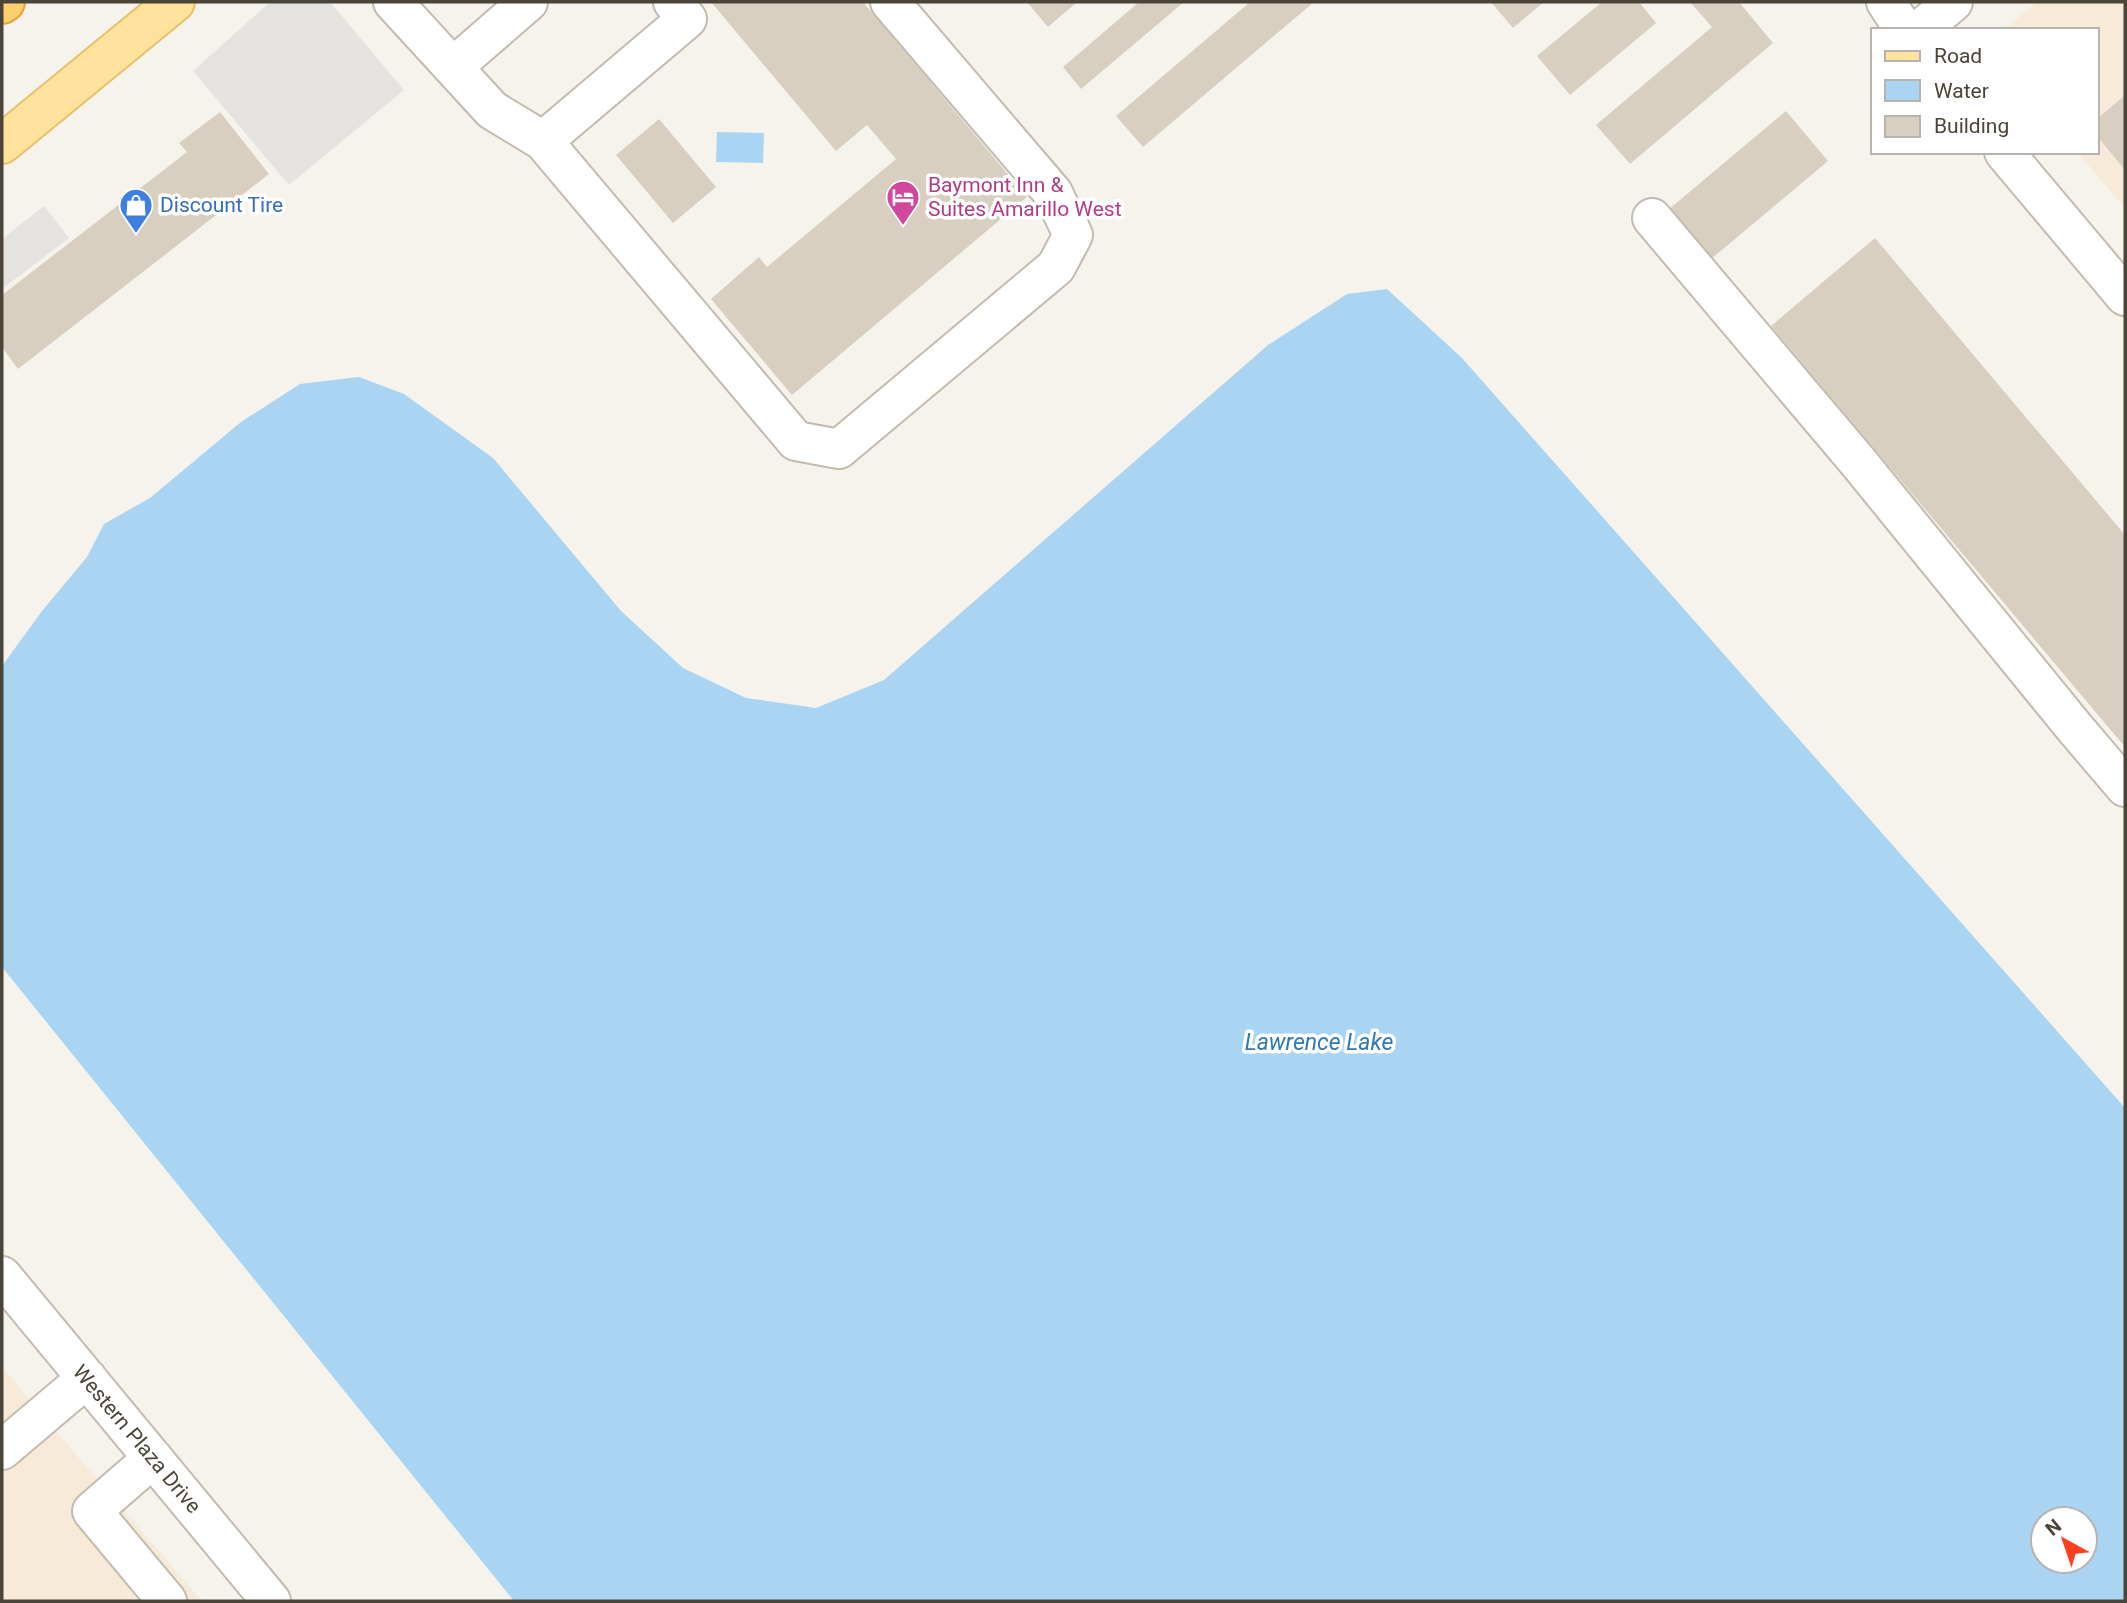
<svg xmlns="http://www.w3.org/2000/svg" width="2127" height="1603" font-family="Roboto,sans-serif">
	<style>
		.commercial { fill: #f7ead8 }
		.parking { fill: #e5e3e0 }
		.water { fill: #a9d4f2; fill-rule: evenodd }
		.building { fill: #d8cfc1 }
		.lines { fill: none; stroke-linecap: round; stroke-linejoin: round }
		.minor-casing { stroke: #c2bbae; stroke-width: 42 }
		.major-casing { stroke: #e6c16a; stroke-width: 42 }
		.highway-casing { stroke: #e0a43c; stroke-width: 42 }
		.minor { stroke: #fff; stroke-width: 38 }
		.major { stroke: #ffe39c; stroke-width: 38 }
		.highway { stroke: #ffcf6e; stroke-width: 38 }
		.labels { text-anchor: middle; stroke-width: 7; stroke-linejoin: round; paint-order: stroke }
		.hotel-label { font-size: 21px; fill: #b23c85; stroke: #fff; text-anchor: start }
		.shop-label { font-size: 21px; fill: #366cbe; stroke: #fff; text-anchor: start }
		.street-label { font-size: 21px; fill: #4b4439; stroke: #fff }
		.water-label { font-size: 23px; font-style: italic; fill: #2e7ab2; stroke: #fff }
	</style>
	<rect width="100%" height="100%" fill="#f6f3ec"/>
	<path class="commercial" d="M 2037,2 L 2125,2 L 2125,208 L 2077,152 L 2097,152 L 2097,30 L 2004,30 Z
		M 2,1366 L 73,1451 L 202,1601 L 2,1601 Z"/>
	<path class="parking" d="M 270,2 L 330,2 L 404,90 L 289,185 L 193,71 Z
		M 44,206 L 69,238 L 2,289 L 2,239 Z"/>
	<path class="water" d="M 717,132 L 764,133 L 763,163 L 716,162 Z
		M 1387,289 L 1462,358 L 2125,1108 L 2125,1601 L 514,1601 L 2,967 L 2,666 L 42,611 L 87,557 L 104,524 L 150,498 L 241,422 L 300,384 L 359,377 L 404,394 L 493,458 L 621,611 L 683,668 L 746,698 L 816,708 L 884,680 L 1268,345 L 1347,294 ZM 2043,1519 L 2085,1519 L 2085,1561 L 2043,1561 Z"/>
	<path class="building" d="M 711,2 L 863,2 L 1027,197 L 792,395 L 711,299 L 759,257 L 767,267 L 896,159 L 867,125 L 836,151 Z
		M 1027,2 L 1077,2 L 1048,27 Z
		M 1139,2 L 1184,2 L 1081,89 L 1063,67 Z
		M 1250,2 L 1314,2 L 1143,147 L 1116,116 Z
		M 1491,2 L 1544,2 L 1513,28 Z
		M 1602,2 L 1639,2 L 1656,23 L 1570,95 L 1537,56 Z
		M 1690,2 L 1739,2 L 1773,43 L 1630,164 L 1596,125 L 1712,27 Z
		M 2125,95 L 2125,170 L 2097,136 L 2097,119 Z
		M 1786,111 L 1828,161 L 1704,265 L 1662,215 Z
		M 220,112 L 269,174 L 18,369 L 2,347 L 2,295 L 187,152 L 179,143 Z
		M 659,119 L 716,187 L 673,223 L 616,155 Z
		M 1875,238 L 2125,535 L 2125,747 L 1771,326 Z"/>
	<g class="lines">
		<defs>
			<path id="minor" d="M 393,2 L 492,110 L 543,141 L 796,441 L 839,449 L 1056,267 L 1073,235 L 1053,193 L 890,2
				M 1886,2 L 1904,30
				M 1920,30 L 1953,2
				M 453,67 L 528,2
				M 543,141 L 687,19 L 673,2
				M 2004,152 L 2125,296
				M 1652,218 L 1859,463 L 2074,727 L 2125,787
				M 2,1276 L 271,1601
				M 2,1450 L 87,1378
				M 153,1458 L 92,1511 L 167,1601"/>
			<path id="major" d="M 2,144 L 175,2"/>
			<path id="highway" d="M 2,4 L 5,2"/>
		</defs>
		<use href="#minor" class="minor-casing"/>
		<use href="#major" class="major-casing"/>
		<use href="#highway" class="highway-casing"/>
		<use href="#minor" class="minor"/>
		<use href="#major" class="major"/>
		<use href="#highway" class="highway"/>
	</g>
	<defs>
		<symbol id="hotel-pin" viewBox="-11 -11 22 30"><path d="M0 17L-7.5 6A9.5 9.5 0 1 1 7.5 6Z" fill="#d1479c" stroke="#fff"/><path d="M-6-4.5h1.5V1H6V5H4.5V3h-9V5H-6ZM-4 0a1.8 1.8 0 1 1 3.6 0ZM.5 0V-2.5h3Q6-2.5 6 0Z" fill="#fff"/></symbol>
		<symbol id="shop-pin" viewBox="-11 -11 22 30"><path d="M0 17L-7.5 6A9.5 9.5 0 1 1 7.5 6Z" fill="#3f7fe0" stroke="#fff"/><path d="M-5-2.5h2.3a2.7 3.5 0 0 1 5.4 0H5L5.5 6h-11ZM-1.5-2.5h3a1.5 2.3 0 0 0-3 0Z" fill="#fff"/></symbol>
	</defs>
	<g fill-rule="evenodd">
		<use href="#hotel-pin" x="884" y="178" width="38" height="52"/>
		<use href="#shop-pin" x="117" y="186" width="38" height="52"/>
	</g>
	<g class="labels">
		<g class="hotel-label">
			<text x="928" y="192">Baymont Inn &amp;<tspan x="928" dy="24">Suites Amarillo West</tspan></text>
		</g>
		<g class="shop-label">
			<text x="160" y="212">Discount Tire</text>
		</g>
		<g class="street-label">
			<text transform="translate(137 1439) rotate(50)" y="7">Western Plaza Drive</text>
		</g>
		<g class="water-label">
			<text x="1319" y="1050">Lawrence Lake</text>
		</g>
	</g>
	<rect width="2127" height="1603" fill="none" stroke="#4b4439" stroke-width="7"/>
	<rect x="1871" y="28" width="228" height="126" fill="#ffffff" stroke="#b7b4b0" stroke-width="2"/>
	<rect x="1885" y="51" width="35" height="10" fill="#ffe39c" stroke="#b7b4b0" stroke-width="2"/>
	<text x="1934" y="63" font-size="21" fill="#4b4439">Road</text>
	<rect x="1885" y="80" width="35" height="21" fill="#a9d4f2" stroke="#b7b4b0" stroke-width="2"/>
	<text x="1934" y="98" font-size="21" fill="#4b4439">Water</text>
	<rect x="1885" y="116" width="35" height="21" fill="#d8cfc1" stroke="#b7b4b0" stroke-width="2"/>
	<text x="1934" y="133" font-size="21" fill="#4b4439">Building</text>
	<g transform="translate(2064 1540) rotate(320)"><circle r="33" fill="#ffffff" stroke="#b7b4b0" stroke-width="2"/>
	<path d="M0-5L12 26L0 18L-12 26Z" fill="#fc3f1d"/>
	<text y="-10" font-size="19" font-weight="bold" text-anchor="middle" fill="#4b4439">N</text>
	</g>
</svg>
